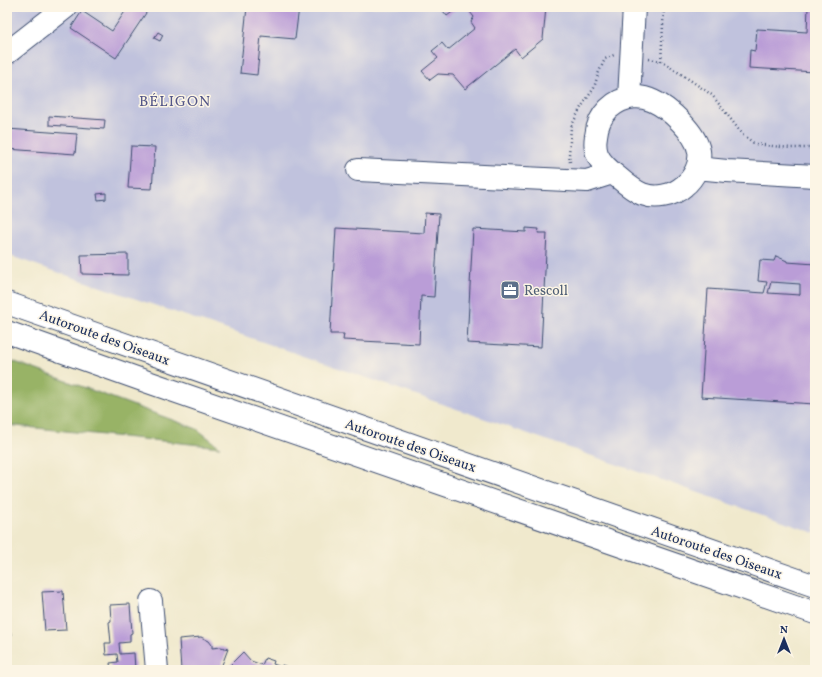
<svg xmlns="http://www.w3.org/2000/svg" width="822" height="677" font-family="Vollkorn,serif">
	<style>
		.industrial { fill: #c0c2dd }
		.forest { fill: #98b366; stroke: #5a7162 }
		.building { fill: #ba9dd7; fill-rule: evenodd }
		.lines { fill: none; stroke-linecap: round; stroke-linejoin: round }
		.minor-casing { stroke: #3b4b6f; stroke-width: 24 }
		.highway-casing { stroke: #3b4b6f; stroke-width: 24 }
		.path { stroke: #3b4b6f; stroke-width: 2.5; stroke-dasharray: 1 3; stroke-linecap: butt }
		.minor { stroke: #fff; stroke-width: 22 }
		.highway { stroke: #fff; stroke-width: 22 }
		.labels { text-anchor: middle; stroke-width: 3; stroke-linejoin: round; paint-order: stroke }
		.service-label { font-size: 14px; fill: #4e5e75; stroke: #fcf5e5; text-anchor: start }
		.street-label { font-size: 14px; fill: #1b2f5e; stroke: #fcf5e5 }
		.neighbourhood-label { font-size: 15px; letter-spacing: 1px; fill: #535688; stroke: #fcf5e5 }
	</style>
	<rect width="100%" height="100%" fill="#fcf5e5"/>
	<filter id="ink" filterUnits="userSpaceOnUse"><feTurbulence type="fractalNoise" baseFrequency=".025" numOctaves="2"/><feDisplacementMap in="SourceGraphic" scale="8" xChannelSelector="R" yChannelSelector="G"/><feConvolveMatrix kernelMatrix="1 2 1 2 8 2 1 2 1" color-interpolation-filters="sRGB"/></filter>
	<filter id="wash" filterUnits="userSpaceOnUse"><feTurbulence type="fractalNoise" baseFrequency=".012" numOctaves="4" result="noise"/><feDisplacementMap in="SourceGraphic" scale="16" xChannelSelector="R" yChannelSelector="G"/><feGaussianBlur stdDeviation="0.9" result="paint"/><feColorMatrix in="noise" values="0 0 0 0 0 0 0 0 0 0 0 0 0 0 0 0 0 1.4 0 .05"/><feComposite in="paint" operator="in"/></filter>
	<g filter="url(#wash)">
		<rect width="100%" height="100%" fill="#f0e9cd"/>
		<path class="industrial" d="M 7,7 L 815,7 L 815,533 L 289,351 L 7,255 Z"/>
		<path class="forest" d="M 7,359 L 197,429 L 220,447 L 7,425 Z"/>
		<g id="blocks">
			<path class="building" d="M 128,7 L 150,7 L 116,58 L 71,28 L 82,11 L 112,31 Z
				M 247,7 L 299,7 L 295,39 L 261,36 L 257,75 L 240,73 Z
				M 440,7 L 459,7 L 447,16 Z
				M 466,7 L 546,7 L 543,39 L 521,57 L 515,49 L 465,89 L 453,75 L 438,74 L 430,80 L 422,71 L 438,58 L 432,51 L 442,43 L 448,50 L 475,28 L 471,22 L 474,17 Z
				M 808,7 L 815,7 L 815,72 L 749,68 L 750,50 L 755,51 L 757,29 L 807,32 Z
				M 158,32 L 163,35 L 160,41 L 154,38 Z
				M 49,116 L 105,120 L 104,129 L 49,125 Z
				M 7,129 L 77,134 L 75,154 L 7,149 Z
				M 131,146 L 155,147 L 152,189 L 128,188 Z
				M 106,193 L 106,199 L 98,200 L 97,194 Z
				M 425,213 L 439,214 L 434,297 L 421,296 L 419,344 L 343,340 L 344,334 L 330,334 L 336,228 L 424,233 Z
				M 526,228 L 539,229 L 538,233 L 547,233 L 541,347 L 467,343 L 473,229 L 526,232 Z
				M 128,254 L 128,275 L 82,274 L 81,255 Z
				M 776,256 L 787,261 L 787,262 L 815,264 L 815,404 L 701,397 L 708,289 L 764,293 L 767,282 L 758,281 L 760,260 L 774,261 ZM 771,282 L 800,284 L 800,295 L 768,293 Z
				M 63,591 L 66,630 L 45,631 L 42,592 Z
				M 130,604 L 132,633 L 130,634 L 130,642 L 119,643 L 120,654 L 134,653 L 135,670 L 111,670 L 110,663 L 118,662 L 117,654 L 106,655 L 105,643 L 111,643 L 109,622 L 111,621 L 110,605 Z
				M 7,620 L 9,620 L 11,635 L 7,635 Z
				M 201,637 L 209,641 L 212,645 L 212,648 L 221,647 L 228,649 L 220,670 L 213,669 L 212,670 L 181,670 L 179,639 Z
				M 243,652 L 251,661 L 262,665 L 265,658 L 274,661 L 273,664 L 281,667 L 282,665 L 296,670 L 234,670 L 230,665 Z"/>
		</g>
	</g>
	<g filter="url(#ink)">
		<use href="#blocks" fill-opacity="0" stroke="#3b4b6f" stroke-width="1"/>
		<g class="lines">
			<defs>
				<path id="minor" d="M 7,53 L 66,7
					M 635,97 C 641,97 647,98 653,101 C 669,108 696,133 699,151 C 701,164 694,178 684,186 C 673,196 655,199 642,194 C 633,190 626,184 619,178 C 611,172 601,164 597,154 C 595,148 595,142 596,136 C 598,114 614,99 635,97 Z
					M 629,98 L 634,7
					M 697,168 L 727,171 L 815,176
					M 358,170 L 587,181 L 612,173
					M 151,601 L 157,670"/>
				<path id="highway" d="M 7,303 L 815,586
					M 7,332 L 145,381 L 815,613"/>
			</defs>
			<use href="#minor" class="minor-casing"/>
			<use href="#highway" class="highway-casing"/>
			<path class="path" d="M 649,59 L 661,61 L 690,80 L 712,95 L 743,135 L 755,144 L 790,148 L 815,148
				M 661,61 L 664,7
				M 570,162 L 569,155 L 571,127 L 580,109 L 594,88 L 598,74 L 605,59 L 614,55"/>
			<use href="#minor" class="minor"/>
			<use href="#highway" class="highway"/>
		</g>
	</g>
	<defs>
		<symbol id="office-square" viewBox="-11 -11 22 22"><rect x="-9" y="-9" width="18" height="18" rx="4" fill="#5c6f8a" stroke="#fcf5e5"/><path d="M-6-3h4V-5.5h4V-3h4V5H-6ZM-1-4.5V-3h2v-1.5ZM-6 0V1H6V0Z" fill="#fff"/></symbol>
	</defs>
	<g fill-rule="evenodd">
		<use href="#office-square" x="499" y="279" width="22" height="22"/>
	</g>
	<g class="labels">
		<g class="service-label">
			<text x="524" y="295">Rescoll</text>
		</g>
		<g class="street-label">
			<text transform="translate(105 337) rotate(20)" y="5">Autoroute des Oiseaux</text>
			<text transform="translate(411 445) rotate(19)" y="5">Autoroute des Oiseaux</text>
			<text transform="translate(717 552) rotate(19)" y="5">Autoroute des Oiseaux</text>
		</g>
		<g class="neighbourhood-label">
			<text x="175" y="106">BÉLIGON</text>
		</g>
	</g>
	<rect width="822" height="677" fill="none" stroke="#fcf5e5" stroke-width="24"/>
	<g transform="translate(784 639)" stroke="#fcf5e5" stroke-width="3" paint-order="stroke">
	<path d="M0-3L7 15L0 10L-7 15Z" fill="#1b2f5e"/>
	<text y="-6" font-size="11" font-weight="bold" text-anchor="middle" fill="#1b2f5e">N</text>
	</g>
</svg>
